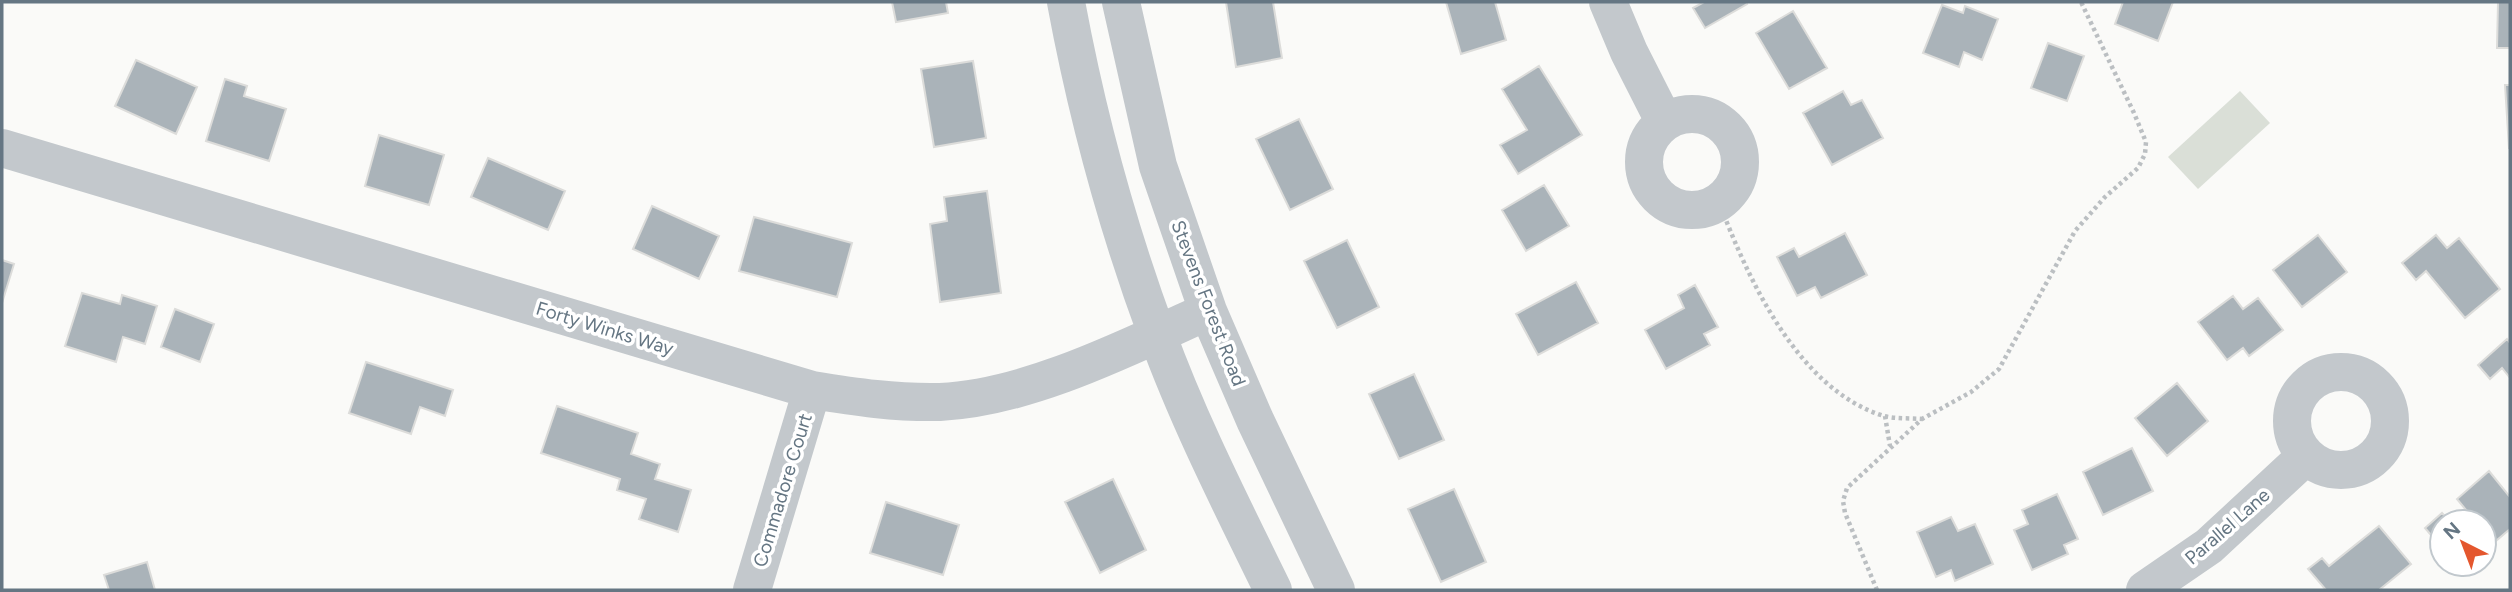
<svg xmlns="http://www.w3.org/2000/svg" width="2512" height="592" font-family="Figtree,sans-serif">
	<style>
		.green { fill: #dadfd7 }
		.building { fill: #aab3b9; stroke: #dcdcda; stroke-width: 2 }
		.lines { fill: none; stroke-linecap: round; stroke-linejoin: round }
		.path { stroke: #bbbfc2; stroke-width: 4.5; stroke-dasharray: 3.5 3.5; stroke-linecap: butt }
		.minor { stroke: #c3c8cc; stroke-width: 38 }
		.labels { text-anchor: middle; stroke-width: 7; stroke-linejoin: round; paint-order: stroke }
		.street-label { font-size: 19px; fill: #657683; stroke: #fff }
	</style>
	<rect width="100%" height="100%" fill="#fafaf8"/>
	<path class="green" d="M 2240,91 L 2270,123 L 2198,189 L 2168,157 Z"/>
	<path class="building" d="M 892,2 L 946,2 L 948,13 L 896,22 Z
		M 1226,2 L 1273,2 L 1282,58 L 1236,67 Z
		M 1446,2 L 1495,2 L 1506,40 L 1461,54 Z
		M 1704,2 L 1746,2 L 1747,4 L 1705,28 L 1693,8 Z
		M 2123,2 L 2173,2 L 2158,41 L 2115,24 Z
		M 2498,2 L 2510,2 L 2510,48 L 2497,48 Z
		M 1942,5 L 1963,13 L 1965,6 L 1998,19 L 1982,60 L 1964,52 L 1959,67 L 1923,53 Z
		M 1793,11 L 1827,68 L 1789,89 L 1756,33 Z
		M 2048,43 L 2084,56 L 2067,101 L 2031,88 Z
		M 136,60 L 197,87 L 176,134 L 115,106 Z
		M 973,61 L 986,138 L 934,147 L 921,69 Z
		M 1539,66 L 1582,135 L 1518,174 L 1500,145 L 1527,130 L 1502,89 Z
		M 225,79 L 247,86 L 244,96 L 286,109 L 269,161 L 206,141 Z
		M 2505,85 L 2510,85 L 2510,148 L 2509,148 Z
		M 1843,91 L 1851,105 L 1862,100 L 1883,138 L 1832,165 L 1803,113 Z
		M 1299,119 L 1333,189 L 1290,210 L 1256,139 Z
		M 379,135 L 444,155 L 429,205 L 365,186 Z
		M 488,158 L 565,191 L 548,230 L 471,197 Z
		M 1544,185 L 1569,226 L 1526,251 L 1502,210 Z
		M 987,191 L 1001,293 L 940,302 L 930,224 L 947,221 L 944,197 Z
		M 652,206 L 719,236 L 699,279 L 633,249 Z
		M 754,217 L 852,243 L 837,297 L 739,271 Z
		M 1845,233 L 1867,275 L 1821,298 L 1815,287 L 1797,296 L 1777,257 L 1794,248 L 1799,257 Z
		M 2318,235 L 2347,272 L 2302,307 L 2273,270 Z
		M 2436,235 L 2447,248 L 2459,238 L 2500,289 L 2465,318 L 2426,271 L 2416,280 L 2402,263 Z
		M 1347,240 L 1379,307 L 1337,328 L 1304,261 Z
		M 2,260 L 14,264 L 2,303 Z
		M 1576,282 L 1598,323 L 1538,355 L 1516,314 Z
		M 1695,285 L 1718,327 L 1704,334 L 1710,345 L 1666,369 L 1645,330 L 1684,308 L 1678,295 Z
		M 82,293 L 120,304 L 122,295 L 157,306 L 145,344 L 123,337 L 116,362 L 65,346 Z
		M 2233,296 L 2243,309 L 2258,298 L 2283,330 L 2249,356 L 2243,348 L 2227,360 L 2198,322 Z
		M 175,309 L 214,324 L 200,362 L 161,347 Z
		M 2507,339 L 2510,343 L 2510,378 L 2502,368 L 2490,379 L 2478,365 Z
		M 366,362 L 453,390 L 445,416 L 420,407 L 411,434 L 349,413 Z
		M 1414,374 L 1444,440 L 1399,459 L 1369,394 Z
		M 2177,383 L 2208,421 L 2167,456 L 2135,418 Z
		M 557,406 L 638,433 L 631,454 L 660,464 L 655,479 L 691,490 L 678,532 L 639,519 L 646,499 L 617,490 L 620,479 L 541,453 Z
		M 2132,448 L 2153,491 L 2103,515 L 2083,472 Z
		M 2489,471 L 2510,497 L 2510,529 L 2484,551 L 2484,522 L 2465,522 L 2471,516 L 2457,499 Z
		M 1113,479 L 1146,550 L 1100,573 L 1065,502 Z
		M 1454,489 L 1486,562 L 1441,582 L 1408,509 Z
		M 2057,494 L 2078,539 L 2064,545 L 2068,554 L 2032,570 L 2014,530 L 2028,524 L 2022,510 Z
		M 886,502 L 959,525 L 943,575 L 870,553 Z
		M 2442,513 L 2450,522 L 2442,522 L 2442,548 L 2425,528 Z
		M 1951,517 L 1958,531 L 1975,524 L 1993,564 L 1955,581 L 1951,570 L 1936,577 L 1917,532 Z
		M 2379,526 L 2411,564 L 2379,590 L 2326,590 L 2308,569 L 2322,558 L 2329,566 Z
		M 147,562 L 155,590 L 109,590 L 104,575 Z"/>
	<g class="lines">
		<path class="path" d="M 1719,202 C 1748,279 1798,390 1884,416 C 1896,419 1910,418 1922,419
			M 1885,416 L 1890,446
			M 1877,590 L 1845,513 L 1843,501 L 1847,488 L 1922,419 L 1971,392 L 1999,369 L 2075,231 L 2105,197 L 2138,168 L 2145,154 L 2146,142 L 2134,113 L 2081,2"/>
		<path class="minor" d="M 1066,2 C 1087,115 1117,226 1157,334 C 1189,422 1232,506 1273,590
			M 1121,2 L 1158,166 L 1208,311 L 1255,420 L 1336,590
			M 1608,2 L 1629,52 L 1664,121
			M1644 162a48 48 0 1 1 96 0a48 48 0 1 1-96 0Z
			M 2,148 L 812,390 C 855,397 896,403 940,402 C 1028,398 1129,347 1208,311
			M2292 421a49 49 0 1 1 98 0a49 49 0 1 1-98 0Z
			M 752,590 L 812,390
			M 2145,590 L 2209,546 L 2306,456"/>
	</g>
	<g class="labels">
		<g class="street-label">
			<text transform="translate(1209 303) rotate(69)" y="7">Stevens Forest Road</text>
			<text transform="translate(605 328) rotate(17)" y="7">Forty Winks Way</text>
			<text transform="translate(782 490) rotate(-73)" y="7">Commadore Court</text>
			<text transform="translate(2227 526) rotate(-41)" y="7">Parallel Lane</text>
		</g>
	</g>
	<rect width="2512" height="592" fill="none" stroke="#657683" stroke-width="7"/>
	<g transform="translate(2463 543) rotate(318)"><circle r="33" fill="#ffffff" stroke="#c1c8cd" stroke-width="2"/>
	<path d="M0-5L12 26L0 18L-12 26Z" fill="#e4572e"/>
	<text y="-10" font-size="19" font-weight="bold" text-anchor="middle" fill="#657683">N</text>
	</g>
</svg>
